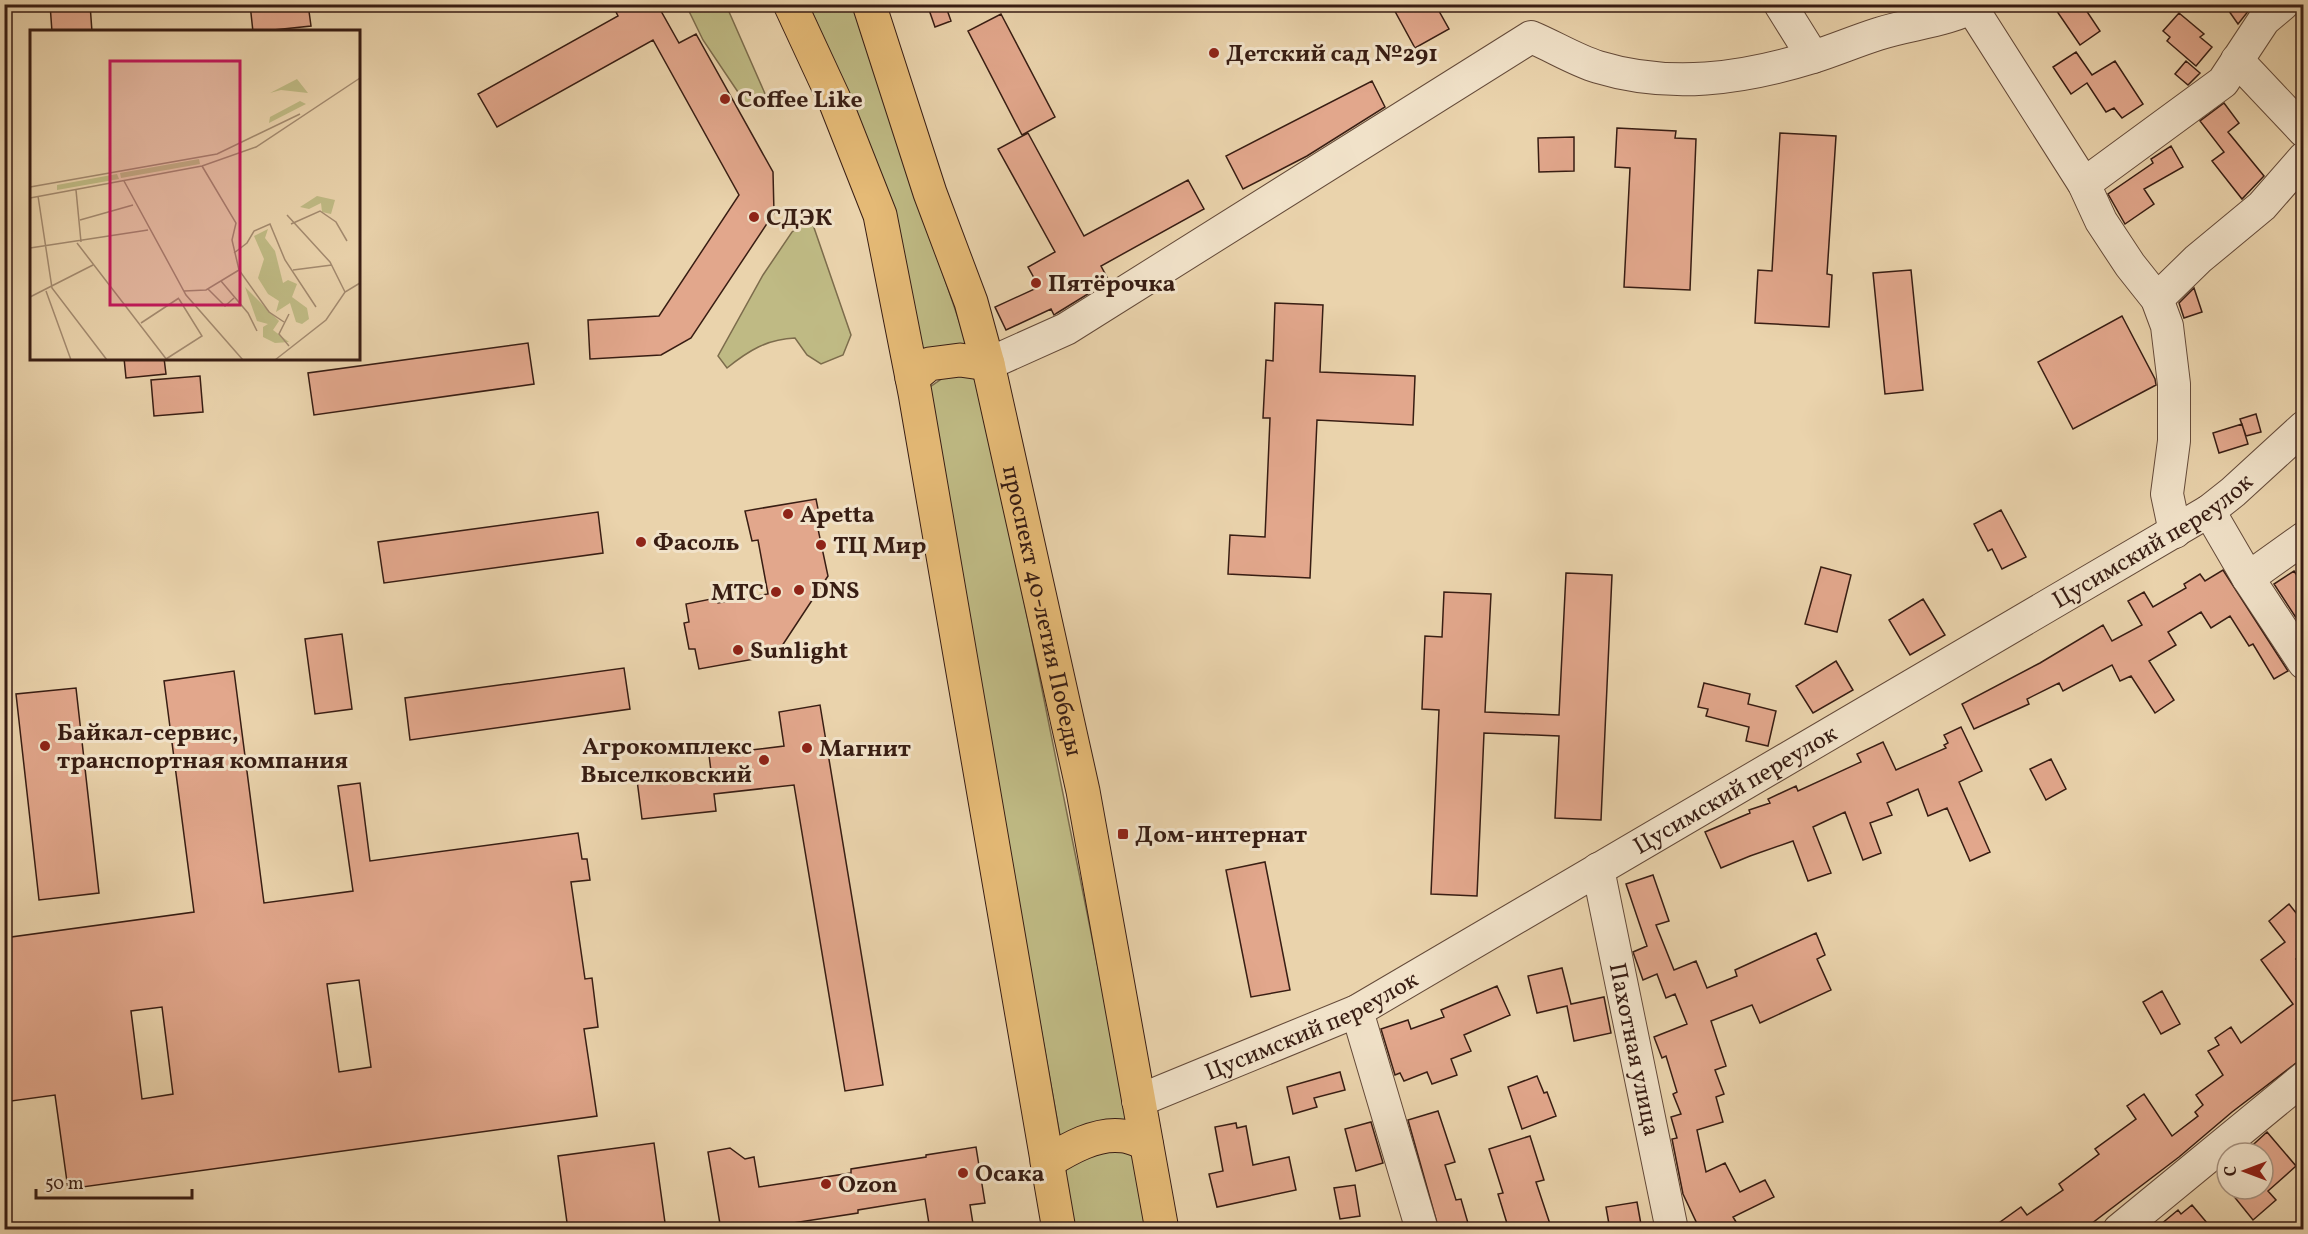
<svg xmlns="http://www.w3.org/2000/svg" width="2308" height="1234" font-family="Vollkorn,serif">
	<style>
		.green { fill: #bfba84; stroke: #7c6c4c; stroke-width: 1.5 }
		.building { fill: #e2a78c; stroke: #381d13; stroke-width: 1.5; fill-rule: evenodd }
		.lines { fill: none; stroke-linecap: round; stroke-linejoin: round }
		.minor-casing { stroke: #644a39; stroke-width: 34 }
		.major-casing { stroke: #381d13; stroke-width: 35 }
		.minor { stroke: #f1e2c9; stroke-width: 32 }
		.major { stroke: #e5ba76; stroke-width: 33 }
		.poi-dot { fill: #8f2418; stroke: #f1e2c9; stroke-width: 2 }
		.labels { text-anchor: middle; stroke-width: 6; stroke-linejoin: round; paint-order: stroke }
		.poi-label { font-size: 24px; font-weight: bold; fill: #381d13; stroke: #f1e2c9; text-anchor: start }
		.street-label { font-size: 24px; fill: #381d13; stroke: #f1e2c9 }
		.inset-road { fill: none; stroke: #a38a6f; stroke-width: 1.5 }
		.view { fill: #c2185b; fill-opacity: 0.15; stroke: #c2185b; stroke-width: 3 }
		.inset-edge { fill: none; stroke: #381d13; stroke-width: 3 }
	</style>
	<rect width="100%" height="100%" fill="#ead3ac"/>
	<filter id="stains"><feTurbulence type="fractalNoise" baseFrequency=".00333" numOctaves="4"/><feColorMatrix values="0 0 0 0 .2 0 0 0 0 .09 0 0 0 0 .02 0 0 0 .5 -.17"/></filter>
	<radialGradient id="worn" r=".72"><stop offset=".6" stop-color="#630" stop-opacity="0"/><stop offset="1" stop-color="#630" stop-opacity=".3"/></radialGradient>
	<path class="green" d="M 686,5 L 726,5 L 766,96 L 746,104 L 703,40 Z
		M 809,5 L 854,5 L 880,89 L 970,353 L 920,360 L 848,96 Z
		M 811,219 L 851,335 L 843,355 L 821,364 L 807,355 L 795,338 C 767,339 748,351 727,368 L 718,356 L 763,275 L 792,232 Z
		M 955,375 L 972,376 L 981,387 L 1130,1126 L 1060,1136 L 929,400 L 930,387 L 943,378 Z
		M 1135,1150 L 1149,1229 L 1074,1229 L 1065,1175 L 1069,1160 L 1081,1153 Z"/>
	<path class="building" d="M 50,4 L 90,4 L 92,32 L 52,32 Z
		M 250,4 L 308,4 L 311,26 L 253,32 Z
		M 612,4 L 657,4 L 679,43 L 696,34 L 773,172 L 774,213 L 691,338 L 661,355 L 590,359 L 588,320 L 659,316 L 739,195 L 653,40 L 497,127 L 478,94 L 618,16 Z
		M 927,4 L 945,4 L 951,21 L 935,27 Z
		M 1391,4 L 1435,4 L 1449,29 L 1415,48 Z
		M 2052,4 L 2082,4 L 2100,31 L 2080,45 Z
		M 2224,4 L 2254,4 L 2238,24 Z
		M 2179,13 L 2204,34 L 2200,37 L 2212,47 L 2196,66 L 2167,41 L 2170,37 L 2163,31 Z
		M 1001,14 L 1055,117 L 1022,135 L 968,31 Z
		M 2076,52 L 2092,75 L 2115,61 L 2143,104 L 2122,118 L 2114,108 L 2106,112 L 2087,83 L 2071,94 L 2053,67 Z
		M 2186,61 L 2200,73 L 2188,85 L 2175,74 Z
		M 1372,81 L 1385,107 L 1307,156 L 1243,189 L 1226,156 Z
		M 2224,103 L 2239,123 L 2228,132 L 2264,176 L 2242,199 L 2212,161 L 2224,152 L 2200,121 Z
		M 1617,128 L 1676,131 L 1675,138 L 1696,139 L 1690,290 L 1624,287 L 1630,168 L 1615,167 Z
		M 1028,133 L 1084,236 L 1188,180 L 1204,209 L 1101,266 L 1109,281 L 1057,313 L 1054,315 L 1051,309 L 1006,330 L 995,307 L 1039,287 L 1028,267 L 1055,252 L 998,149 Z
		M 1780,133 L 1836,136 L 1827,274 L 1832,275 L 1829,327 L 1755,323 L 1758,270 L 1772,271 Z
		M 1574,137 L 1574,171 L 1539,172 L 1538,138 Z
		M 2171,146 L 2183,167 L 2144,189 L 2154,204 L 2125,224 L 2108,194 L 2153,163 L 2151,159 Z
		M 1911,270 L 1923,390 L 1885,394 L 1873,273 Z
		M 2194,288 L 2202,312 L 2184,318 L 2179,303 Z
		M 1275,303 L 1323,305 L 1320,372 L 1415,376 L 1413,425 L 1317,420 L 1310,578 L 1228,574 L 1230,535 L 1265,537 L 1270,418 L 1263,418 L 1266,360 L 1273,361 Z
		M 2122,316 L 2155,379 L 2156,385 L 2073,429 L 2038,362 Z
		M 528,343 L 534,384 L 314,415 L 308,373 Z
		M 124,358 L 164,358 L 166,374 L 126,378 Z
		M 200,376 L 203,412 L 154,416 L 151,380 Z
		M 2256,414 L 2261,432 L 2246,436 L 2240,419 Z
		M 2242,424 L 2248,444 L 2219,453 L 2213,433 Z
		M 816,499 L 822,529 L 818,529 L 828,576 L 776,655 L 699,669 L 695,649 L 689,649 L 684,623 L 689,622 L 686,604 L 716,598 L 718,603 L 768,594 L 758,540 L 752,541 L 745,511 Z
		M 2001,510 L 2026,557 L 2002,569 L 1992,549 L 1988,551 L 1974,524 Z
		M 598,512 L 603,553 L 384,583 L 378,542 Z
		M 1821,567 L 1851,575 L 1837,632 L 1805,624 Z
		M 2223,570 L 2288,671 L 2274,679 L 2253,644 L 2249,646 L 2230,616 L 2211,628 L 2201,612 L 2168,632 L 2176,645 L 2149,661 L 2174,700 L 2155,713 L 2131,676 L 2120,681 L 2112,665 L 2063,691 L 2059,683 L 2027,699 L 2029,704 L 1974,729 L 1962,704 L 2040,663 L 2103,625 L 2112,641 L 2142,625 L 2128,601 L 2144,592 L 2153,607 L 2186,588 L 2184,584 L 2200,574 L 2205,581 Z
		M 2294,571 L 2304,586 L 2304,630 L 2274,584 Z
		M 1566,573 L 1612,575 L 1601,820 L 1555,818 L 1559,736 L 1484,733 L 1477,896 L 1431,894 L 1439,710 L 1422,709 L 1425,636 L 1442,637 L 1444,592 L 1491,594 L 1485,712 L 1559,715 Z
		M 1923,599 L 1945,635 L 1910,655 L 1889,620 Z
		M 342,634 L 352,709 L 315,714 L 305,639 Z
		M 1836,661 L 1853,690 L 1813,713 L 1796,686 Z
		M 624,668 L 630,709 L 410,740 L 405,698 Z
		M 234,671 L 264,903 L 353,891 L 338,786 L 360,783 L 370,861 L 578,833 L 582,859 L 587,859 L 590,880 L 571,882 L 585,979 L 592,978 L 598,1027 L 584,1029 L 597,1116 L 68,1189 L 55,1095 L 4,1102 L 4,938 L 194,912 L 164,681 ZM 359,980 L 371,1067 L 339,1072 L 327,984 ZM 162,1007 L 173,1094 L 142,1099 L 131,1011 Z
		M 1704,683 L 1750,694 L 1748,704 L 1776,711 L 1768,746 L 1746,741 L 1749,727 L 1706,716 L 1708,709 L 1698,707 Z
		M 76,688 L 99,893 L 39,900 L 16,694 Z
		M 820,705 L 883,1085 L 845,1091 L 794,785 L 714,794 L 716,811 L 642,819 L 637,780 L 711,771 L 709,755 L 784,746 L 779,712 Z
		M 1961,727 L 1982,771 L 1959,782 L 1990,852 L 1970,861 L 1947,808 L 1928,816 L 1918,789 L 1887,803 L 1892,815 L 1870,823 L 1881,853 L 1863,860 L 1845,812 L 1813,827 L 1831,873 L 1808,881 L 1793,841 L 1750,856 L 1721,868 L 1705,832 L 1750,813 L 1749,810 L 1770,803 L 1768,799 L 1796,786 L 1798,791 L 1861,762 L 1857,754 L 1883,742 L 1896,770 L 1946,748 L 1944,745 L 1948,743 L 1944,735 Z
		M 2051,759 L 2066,789 L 2046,800 L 2030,769 Z
		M 1265,862 L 1290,990 L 1251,997 L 1226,870 Z
		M 1653,875 L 1669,921 L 1656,925 L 1674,970 L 1696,961 L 1707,988 L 1737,976 L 1735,970 L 1816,933 L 1825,955 L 1817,959 L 1831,990 L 1760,1023 L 1752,1005 L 1711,1021 L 1726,1066 L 1715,1070 L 1724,1094 L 1716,1097 L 1723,1122 L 1697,1130 L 1706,1172 L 1725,1163 L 1740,1192 L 1765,1180 L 1774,1197 L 1733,1217 L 1741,1230 L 1700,1230 L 1683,1194 L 1672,1139 L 1677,1138 L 1671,1117 L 1681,1114 L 1673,1094 L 1677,1092 L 1666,1056 L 1662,1058 L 1654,1037 L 1687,1024 L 1675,994 L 1666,998 L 1657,974 L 1643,980 L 1633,952 L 1647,946 L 1626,884 Z
		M 2289,904 L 2304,923 L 2304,964 L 2298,958 L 2296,959 L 2304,969 L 2304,1057 L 2232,1112 L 2179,1157 L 2083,1230 L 1989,1230 L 2021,1207 L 2027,1215 L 2063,1190 L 2059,1184 L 2099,1154 L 2095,1149 L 2136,1119 L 2127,1106 L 2144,1094 L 2172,1136 L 2198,1116 L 2195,1112 L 2203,1105 L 2196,1095 L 2223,1075 L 2208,1051 L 2219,1045 L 2215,1038 L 2231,1027 L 2241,1043 L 2293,1004 L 2261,960 L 2285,942 L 2269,921 Z
		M 1562,968 L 1571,1004 L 1604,997 L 1611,1033 L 1574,1041 L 1567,1006 L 1537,1013 L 1528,976 Z
		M 1497,986 L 1510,1015 L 1464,1035 L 1471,1051 L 1451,1059 L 1457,1075 L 1432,1084 L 1427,1072 L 1404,1081 L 1400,1073 L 1395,1075 L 1381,1029 L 1408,1020 L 1411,1029 L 1444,1017 L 1441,1010 Z
		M 2162,991 L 2180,1024 L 2161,1034 L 2143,1002 Z
		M 1340,1072 L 1345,1090 L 1314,1098 L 1317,1107 L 1293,1114 L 1287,1087 Z
		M 1537,1076 L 1544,1093 L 1547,1092 L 1556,1116 L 1522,1129 L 1508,1087 Z
		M 1438,1111 L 1455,1162 L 1445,1165 L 1456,1200 L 1461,1199 L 1470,1230 L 1439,1230 L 1408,1120 Z
		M 1371,1122 L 1383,1163 L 1356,1171 L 1345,1129 Z
		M 1236,1123 L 1237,1128 L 1246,1126 L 1253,1165 L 1289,1157 L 1296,1190 L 1217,1207 L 1209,1174 L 1223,1171 L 1215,1127 Z
		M 2267,1132 L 2296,1166 L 2268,1191 L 2276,1200 L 2253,1220 L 2228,1189 L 2263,1189 L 2263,1153 L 2244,1153 Z
		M 1530,1136 L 1544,1180 L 1536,1182 L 1550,1224 L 1533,1230 L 1509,1230 L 1498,1194 L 1503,1193 L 1489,1149 Z
		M 654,1143 L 666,1230 L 568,1230 L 558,1156 Z
		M 976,1147 L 985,1203 L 970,1205 L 974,1230 L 930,1230 L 925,1199 L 858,1210 L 858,1213 L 766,1227 L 767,1230 L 721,1230 L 708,1152 L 730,1148 L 745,1159 L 754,1157 L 759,1187 L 851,1173 L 851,1169 L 926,1157 L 926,1155 Z
		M 1355,1185 L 1360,1216 L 1340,1219 L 1334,1188 Z
		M 1637,1202 L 1642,1230 L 1610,1230 L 1606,1207 Z
		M 2192,1205 L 2213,1230 L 2154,1230 L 2178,1210 L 2181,1214 Z"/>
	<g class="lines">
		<defs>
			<g id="minor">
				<path d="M 1780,4 L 1813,57"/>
				<path d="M 1972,8 L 2084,184 L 2101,221 L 2130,265 L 2157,299 L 2167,326 L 2174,384 L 2174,441 L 2167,494 L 2175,532"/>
				<path d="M 2237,60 L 2304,131"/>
				<path d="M 2084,184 L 2223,82 L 2264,20 L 2283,4"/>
				<path d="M 2157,299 L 2198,259 L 2262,206 L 2304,158"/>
				<path d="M 988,364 L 1066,329 L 1531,37 C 1553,46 1575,60 1598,67 C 1670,89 1742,79 1813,57 C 1835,50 1856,41 1878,34 C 1911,23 1947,22 1978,4"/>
				<path d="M 2209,511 L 2248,578 L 2304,663"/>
				<path d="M 2248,578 L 2304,538"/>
				<path id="s1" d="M 1598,869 L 1672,1230"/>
				<path d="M 1357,1011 L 1422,1230"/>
				<path id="s2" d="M 1138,1101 L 1357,1011 L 2209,511 L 2233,492 L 2304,427"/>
				<path d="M 2119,1230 L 2304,1078"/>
			</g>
			<g id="major">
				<path d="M 790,4 L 835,101 L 880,215 L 915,393 L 1059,1230"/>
				<path id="s3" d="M 869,4 L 930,193 L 971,302 L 988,364 L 1083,791 L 1162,1230"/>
				<path d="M 912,378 L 929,364 L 960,360 L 988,364"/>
				<path d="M 1047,1162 C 1068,1149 1097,1132 1123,1136 C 1131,1137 1139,1141 1146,1143"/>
			</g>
		</defs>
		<use href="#minor" class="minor-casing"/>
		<use href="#major" class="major-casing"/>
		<use href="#minor" class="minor"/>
		<use href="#major" class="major"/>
	</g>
	<g class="poi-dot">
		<circle cx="1214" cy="53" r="6"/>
		<circle cx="725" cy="99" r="6"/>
		<circle cx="754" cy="217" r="6"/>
		<circle cx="1036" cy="283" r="6"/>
		<circle cx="788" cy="514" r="6"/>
		<circle cx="641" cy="542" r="6"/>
		<circle cx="821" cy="545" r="6"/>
		<circle cx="799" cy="590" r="6"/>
		<circle cx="776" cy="592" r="6"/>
		<circle cx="738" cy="650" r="6"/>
		<circle cx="45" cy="746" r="6"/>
		<circle cx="807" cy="748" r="6"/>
		<circle cx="764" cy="760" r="6"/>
		<rect x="1117" y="828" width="12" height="12" rx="3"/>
		<circle cx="963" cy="1173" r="6"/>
		<circle cx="826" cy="1184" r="6"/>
	</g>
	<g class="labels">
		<g class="poi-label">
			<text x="1226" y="61">Детский сад №291</text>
			<text x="737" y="107">Coffee Like</text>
			<text x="766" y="225">СДЭК</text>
			<text x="1048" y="291">Пятёрочка</text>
			<text x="800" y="522">Apetta</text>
			<text x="653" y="550">Фасоль</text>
			<text x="833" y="553">ТЦ Мир</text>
			<text x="811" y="598">DNS</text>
			<text x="764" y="600" text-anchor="end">МТС</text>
			<text x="750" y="658">Sunlight</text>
			<text x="57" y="740">Байкал-сервис,<tspan x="57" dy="28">транспортная компания</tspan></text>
			<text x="752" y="754" text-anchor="end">Агрокомплекс<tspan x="752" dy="28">Выселковский</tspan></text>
			<text x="819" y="756">Магнит</text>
			<text x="1135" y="842">Дом-интернат</text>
			<text x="975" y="1181">Осака</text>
			<text x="838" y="1192">Ozon</text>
		</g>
		<g class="street-label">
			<text dy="8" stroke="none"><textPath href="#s2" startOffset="1161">Цусимский переулок</textPath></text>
			<text dy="8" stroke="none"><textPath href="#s3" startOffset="632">проспект 40-летия Победы</textPath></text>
			<text dy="8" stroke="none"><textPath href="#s2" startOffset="675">Цусимский переулок</textPath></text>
			<text dy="8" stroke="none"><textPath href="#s2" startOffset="189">Цусимский переулок</textPath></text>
			<text dy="8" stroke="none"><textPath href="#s1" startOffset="184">Пахотная улица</textPath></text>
		</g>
	</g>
	<g transform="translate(30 30)">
		<rect width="330" height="330" fill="#ead3ac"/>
		<path d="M 267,49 L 278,63 L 251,60 L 240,63 ZM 270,71 L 276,74 L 239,93 L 240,87 ZM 169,129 L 170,134 L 91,148 L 90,143 ZM 87,144 L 89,149 L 27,160 L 27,155 ZM 287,166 L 305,170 L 301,184 L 292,182 L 291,173 L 279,179 L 270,177 ZM 238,199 L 235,208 L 245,221 L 253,253 L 258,250 L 267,254 L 262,267 L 277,278 L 279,289 L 272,294 L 266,292 L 260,273 L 246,282 L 249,271 L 238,264 L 228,248 L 234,229 L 224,206 ZM 215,257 L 249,291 L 243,300 L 259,312 L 245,313 L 233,307 L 233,297 L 238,294 L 227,291 Z" fill="#bfba84"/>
		<path class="inset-road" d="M 172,136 L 206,193 L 202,210 L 209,240 L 239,282 L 254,292M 94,151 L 156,265 L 213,330M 0,157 L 187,124 L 270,84M 46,160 L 51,212M 8,166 L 22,258 L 77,330M 0,168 L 172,136 L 226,117 L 330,48M 257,185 L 300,232 L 315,262M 50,190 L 103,175M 261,194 L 290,181 L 306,192 L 317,211M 47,213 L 137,330M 0,218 L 118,200M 204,223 L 217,213 L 224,201 L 240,194 L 255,230 L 286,277M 263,240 L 302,235M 191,251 L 218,283 L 227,301M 178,259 L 195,276 L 204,268M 16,261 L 41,330M 154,261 L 176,260 L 209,240M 0,267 L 63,235M 259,284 L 249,304 L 259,316M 111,293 L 149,268M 136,329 L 172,306 L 149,269M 245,330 L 296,290 L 315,262 L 330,253"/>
		<path class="view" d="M 80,31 L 210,31 L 210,275 L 80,275 Z"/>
		<rect width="330" height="330" class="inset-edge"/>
	</g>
	<rect width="2308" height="1234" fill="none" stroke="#ead3ac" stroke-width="24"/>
	<rect x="6" y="6" width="2296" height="1222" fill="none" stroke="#381d13" stroke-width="3"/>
	<rect x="12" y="12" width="2284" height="1210" fill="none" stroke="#381d13" stroke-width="1.5"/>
	<g transform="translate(2245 1171) rotate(270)"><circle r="28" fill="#f1e2c9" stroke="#a79380" stroke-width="1.5"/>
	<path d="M0-4.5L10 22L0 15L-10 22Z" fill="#8f2418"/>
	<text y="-9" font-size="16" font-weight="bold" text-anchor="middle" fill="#381d13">С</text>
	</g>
	<path d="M36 1189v9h156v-9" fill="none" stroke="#381d13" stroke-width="3"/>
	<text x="45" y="1189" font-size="18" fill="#381d13" stroke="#f1e2c9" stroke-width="4.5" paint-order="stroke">50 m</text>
	<rect width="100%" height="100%" filter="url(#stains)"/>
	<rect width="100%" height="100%" fill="url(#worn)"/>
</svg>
